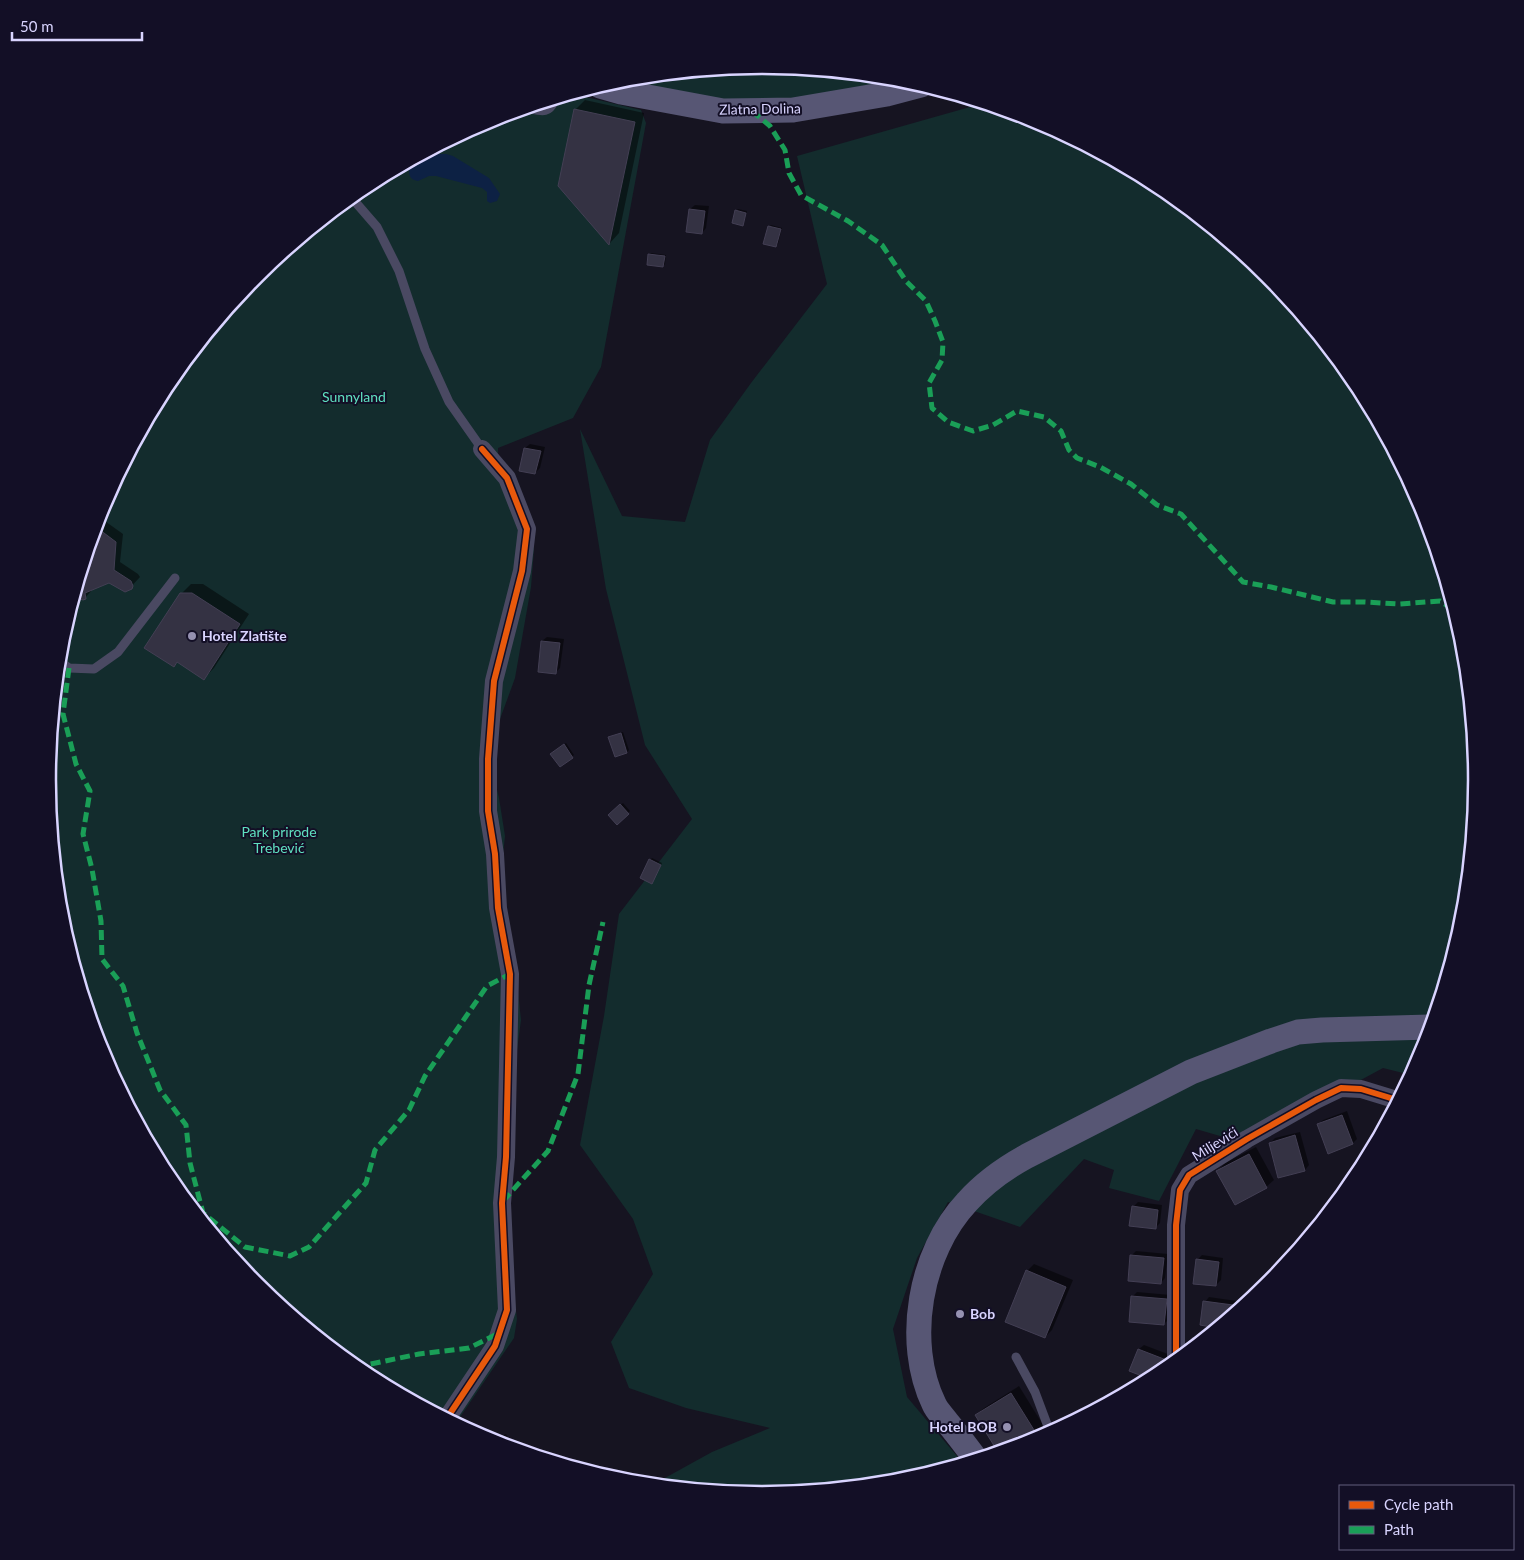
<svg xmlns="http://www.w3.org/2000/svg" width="1524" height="1560" font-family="Lato,sans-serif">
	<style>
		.green { fill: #132c2d }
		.water { fill: #0d2144 }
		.shadow { fill: #0007 }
		.building { fill: #343243; stroke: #433f54 }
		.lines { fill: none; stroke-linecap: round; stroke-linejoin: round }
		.service { stroke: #4a4962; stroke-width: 9 }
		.minor { stroke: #4a4962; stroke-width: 18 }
		.secondary { stroke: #575674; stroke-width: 25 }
		.quiet { stroke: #1a9f57; stroke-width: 5; stroke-dasharray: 10 5; stroke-linecap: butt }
		.cycleway-casing { stroke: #130f26; stroke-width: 9 }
		.cycleway { stroke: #e8590c; stroke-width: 6 }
		.poi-dot { fill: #9591b1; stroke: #130f26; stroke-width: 2 }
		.labels { text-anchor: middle; stroke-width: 4; stroke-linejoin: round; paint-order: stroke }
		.street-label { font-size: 14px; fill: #d9d4ff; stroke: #130f26 }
		.park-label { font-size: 14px; fill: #5fe0c0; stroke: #130f26 }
		.poi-label { font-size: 14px; font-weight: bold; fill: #d9d4ff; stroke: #130f26; text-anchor: start }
		.rim { fill: none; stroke: #d9d4ff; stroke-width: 2.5 }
	</style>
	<rect width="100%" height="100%" fill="#161421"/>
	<path class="green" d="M 762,66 L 902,79 L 925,86 L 720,108 L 614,82 L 623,79 Z
		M 573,94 L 641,110 L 646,123 L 601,367 L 573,418 L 498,448 L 498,464 L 529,529 L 534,549 L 531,587 L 515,678 L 496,730 L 494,777 L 499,798 L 505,836 L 500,883 L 514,952 L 521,1020 L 514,1073 L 510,1133 L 510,1260 L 517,1319 L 514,1338 L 456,1423 L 365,1374 L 257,1285 L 168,1177 L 102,1053 L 61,919 L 48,780 L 61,640 L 102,506 L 168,383 L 257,275 L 365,186 L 489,120 Z
		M 968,99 L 1036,120 L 1159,186 L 1267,275 L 1356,383 L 1422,507 L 1463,641 L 1476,780 L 1463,920 L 1422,1054 L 1411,1075 L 1383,1068 L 1244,1143 L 1196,1129 L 1159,1201 L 1109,1188 L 1114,1170 L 1084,1159 L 1020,1227 L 948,1202 L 917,1258 L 893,1329 L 907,1397 L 962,1462 L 901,1481 L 762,1494 L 654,1484 L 712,1452 L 770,1428 L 686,1408 L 629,1388 L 611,1342 L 653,1274 L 633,1219 L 580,1145 L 604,1016 L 619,914 L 692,819 L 645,745 L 606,589 L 580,429 L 622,516 L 685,522 L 710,440 L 751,383 L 827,284 L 797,156 L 970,107 Z"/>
	<path class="water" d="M 433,154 L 446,154 L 453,156 L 489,178 L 500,194 L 497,201 L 490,203 L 487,201 L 487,192 L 482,188 L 436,176 L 429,176 L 418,181 C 409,180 408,173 410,166 L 427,156 Z"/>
	<path class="shadow" d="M 585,100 L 644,113 L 619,233 L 610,243 L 559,186 L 575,110 Z
		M 695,205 L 709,206 L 706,228 L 702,233 L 690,209 Z
		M 738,209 L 747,211 L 742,224 L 736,211 Z
		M 771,225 L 782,228 L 778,244 L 776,246 L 769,227 Z
		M 651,253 L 666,255 L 665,264 L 663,266 L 649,255 Z
		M 530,444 L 545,447 L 540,468 L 535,473 L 525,448 Z
		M 104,503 L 111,506 L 102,519 L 123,534 L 120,562 L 138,574 L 140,577 L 128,590 L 109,582 L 93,589 L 85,598 L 81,581 L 87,575 L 81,575 Z
		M 191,584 L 203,584 L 249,614 L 214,668 L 204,678 L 178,661 L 174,666 L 181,594 Z
		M 547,637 L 564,639 L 560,668 L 555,673 L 542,641 Z
		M 623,732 L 629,750 L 627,752 L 610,738 Z
		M 566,743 L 574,755 L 560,765 L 554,752 Z
		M 623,803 L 630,811 L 617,823 L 609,815 Z
		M 652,858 L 662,863 L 653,880 L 650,860 Z
		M 1347,1111 L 1357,1139 L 1353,1143 L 1319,1124 L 1323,1120 Z
		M 1300,1132 L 1309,1165 L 1305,1170 L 1270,1143 L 1275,1138 Z
		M 1256,1147 L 1274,1180 L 1266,1187 L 1218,1171 L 1225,1163 Z
		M 1138,1202 L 1162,1205 L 1160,1223 L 1155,1228 L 1133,1207 Z
		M 1136,1251 L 1168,1254 L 1165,1278 L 1161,1283 L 1132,1255 Z
		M 1202,1255 L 1223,1258 L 1221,1280 L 1216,1285 L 1197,1260 Z
		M 1034,1264 L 1073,1280 L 1052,1330 L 1045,1337 L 1027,1271 Z
		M 1137,1292 L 1171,1295 L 1169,1319 L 1164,1324 L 1132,1297 Z
		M 1209,1297 L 1237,1301 L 1236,1311 L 1217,1327 L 1205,1302 Z
		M 1198,1334 L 1208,1334 L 1193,1346 L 1193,1338 Z
		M 1144,1345 L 1173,1356 L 1170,1365 L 1151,1378 L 1131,1371 L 1139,1349 Z
		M 1019,1386 L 1048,1433 L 1035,1440 L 999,1451 L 976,1415 L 984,1408 Z
		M 506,1434 L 513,1448 L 492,1441 Z"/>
	<path class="building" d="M 574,109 L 635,122 L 609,245 L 558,186 Z
		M 689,209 L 705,211 L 702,234 L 686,232 Z
		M 735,210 L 746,213 L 743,226 L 732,223 Z
		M 768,226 L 781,229 L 776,247 L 763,244 Z
		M 648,254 L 665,256 L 663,267 L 647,265 Z
		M 524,448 L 541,451 L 535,474 L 519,471 Z
		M 100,512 L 105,514 L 96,527 L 116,542 L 114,570 L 131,581 L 133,586 L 132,589 L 125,592 L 109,583 L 85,593 L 86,599 L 83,600 L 80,599 L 78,594 L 83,590 L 80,581 L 86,581 L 87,576 L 81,576 Z
		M 180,593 L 192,593 L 240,624 L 204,680 L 177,662 L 174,667 L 144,648 Z
		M 541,641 L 560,643 L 556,674 L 538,672 Z
		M 621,733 L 627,753 L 615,757 L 608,737 Z
		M 564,744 L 573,758 L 560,767 L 550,754 Z
		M 620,804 L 629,814 L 617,825 L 608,815 Z
		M 649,859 L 661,865 L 652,884 L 640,878 Z
		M 1342,1115 L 1353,1144 L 1328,1154 L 1317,1124 Z
		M 1295,1135 L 1305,1171 L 1278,1178 L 1269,1143 Z
		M 1249,1154 L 1267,1188 L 1235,1205 L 1216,1171 Z
		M 1132,1206 L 1158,1210 L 1156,1229 L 1129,1226 Z
		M 1130,1255 L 1164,1258 L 1161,1284 L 1128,1281 Z
		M 1196,1259 L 1219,1262 L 1216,1286 L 1193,1284 Z
		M 1026,1270 L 1066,1287 L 1045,1338 L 1005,1322 Z
		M 1131,1296 L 1167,1299 L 1164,1325 L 1129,1322 Z
		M 1203,1301 L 1233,1305 L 1232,1314 L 1216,1328 L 1200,1325 Z
		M 1192,1338 L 1203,1338 L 1192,1347 Z
		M 1138,1349 L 1169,1361 L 1167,1368 L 1150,1379 L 1129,1371 Z
		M 1011,1393 L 1039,1438 L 998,1452 L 975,1415 Z
		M 501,1437 L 505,1445 L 493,1441 Z"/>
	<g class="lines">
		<path class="service" d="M 526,108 C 541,111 548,115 555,100
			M 351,197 L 377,227 L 399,271 L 425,349 L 449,402 L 482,449
			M 59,661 L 69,668 L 94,669 L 118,652 L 175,578
			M 1016,1357 L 1035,1392 L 1050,1432"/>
		<path class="minor" d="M 1176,1360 L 1176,1225 L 1180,1190 L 1189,1175 L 1247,1139 L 1316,1100 L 1341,1088 L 1361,1089 L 1397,1100
			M 447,1418 L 495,1346 L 507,1310 L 502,1203 L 506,1157 L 510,974 L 498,908 L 495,854 L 488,811 L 488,759 L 494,681 L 522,571 L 527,529 L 507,478 L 482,449"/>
		<path class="secondary" d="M 600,86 L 621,92 L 723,111 L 793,110 L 887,94 L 921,85
			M 975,1458 C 966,1446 957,1434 947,1422 C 943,1416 937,1411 934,1404 C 904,1342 920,1252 967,1202 C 984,1183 1005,1168 1027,1156 L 1191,1072 L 1271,1041 L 1298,1032 L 1322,1030 L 1430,1027"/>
		<path class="quiet" d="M 752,111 L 770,126 L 785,150 L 789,173 L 801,195 L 848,221 L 882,245 L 906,281 L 926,301 L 935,321 L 943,342 L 942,360 L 929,383 L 932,408 L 948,422 L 973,431 L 993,425 L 1017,411 L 1044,417 L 1061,431 L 1069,450 L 1077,458 L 1100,467 L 1131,484 L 1157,505 L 1181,514 L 1243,582 L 1271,587 L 1333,602 L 1364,602 L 1399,604 L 1440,601 L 1453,609
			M 69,668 L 63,714 L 76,764 L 90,791 L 83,834 L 92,869 L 101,921 L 102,959 L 123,986 L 137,1033 L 160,1090 L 186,1125 L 190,1163 L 203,1213 L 245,1247 L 290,1256 L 309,1247 L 366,1183 L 375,1150 L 409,1110 L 425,1076 L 487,986 L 510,974
			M 503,1201 L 548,1151 L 578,1074 L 589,985 L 603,922
			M 356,1367 L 419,1354 L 469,1348 L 499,1333"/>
		<defs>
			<path id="cycleway" d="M 1176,1360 L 1176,1225 L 1180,1190 L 1189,1175 L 1247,1139 L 1316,1100 L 1341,1088 L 1361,1089 L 1397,1100
				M 447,1418 L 495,1346 L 507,1310 L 502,1203 L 506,1157 L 510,974 L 498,908 L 495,854 L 488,811 L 488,759 L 494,681 L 522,571 L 527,529 L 507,478 L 482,449"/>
		</defs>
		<use href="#cycleway" class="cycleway-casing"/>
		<use href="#cycleway" class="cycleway"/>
	</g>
	<g class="poi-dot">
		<circle cx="192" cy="636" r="5"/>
		<circle cx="960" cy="1314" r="5"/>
		<circle cx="1007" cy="1427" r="5"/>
	</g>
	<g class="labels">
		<g class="street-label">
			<text transform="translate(760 109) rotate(-1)" y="5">Zlatna Dolina</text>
			<text transform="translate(1215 1144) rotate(-32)" y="5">Miljevići</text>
		</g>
		<g class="park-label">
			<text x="354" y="402">Sunnyland</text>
			<text x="279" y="837">Park prirode<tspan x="279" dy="16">Trebević</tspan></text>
		</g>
		<g class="poi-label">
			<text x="202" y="641">Hotel Zlatište</text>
			<text x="970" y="1319">Bob</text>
			<text x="997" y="1432" text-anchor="end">Hotel BOB</text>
		</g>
	</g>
	<path d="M0 0H1524V1560H0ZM56 780a706 706 0 1 1 1412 0a706 706 0 1 1-1412 0Z" fill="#130f26" fill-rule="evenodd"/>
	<path class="rim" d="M56 780a706 706 0 1 1 1412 0a706 706 0 1 1-1412 0Z"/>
	<rect x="1339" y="1485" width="175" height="65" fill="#130f26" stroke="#625e7d"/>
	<rect x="1349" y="1501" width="25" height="8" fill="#e8590c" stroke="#625e7d"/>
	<text x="1384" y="1510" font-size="15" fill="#d9d4ff">Cycle path</text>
	<rect x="1349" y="1526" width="25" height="8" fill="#1a9f57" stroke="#625e7d"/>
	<text x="1384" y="1535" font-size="15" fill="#d9d4ff">Path</text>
	<path d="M12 32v8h130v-8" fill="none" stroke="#d9d4ff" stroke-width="2.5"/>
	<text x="20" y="32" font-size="15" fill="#d9d4ff" stroke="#130f26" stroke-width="4" paint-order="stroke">50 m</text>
</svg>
